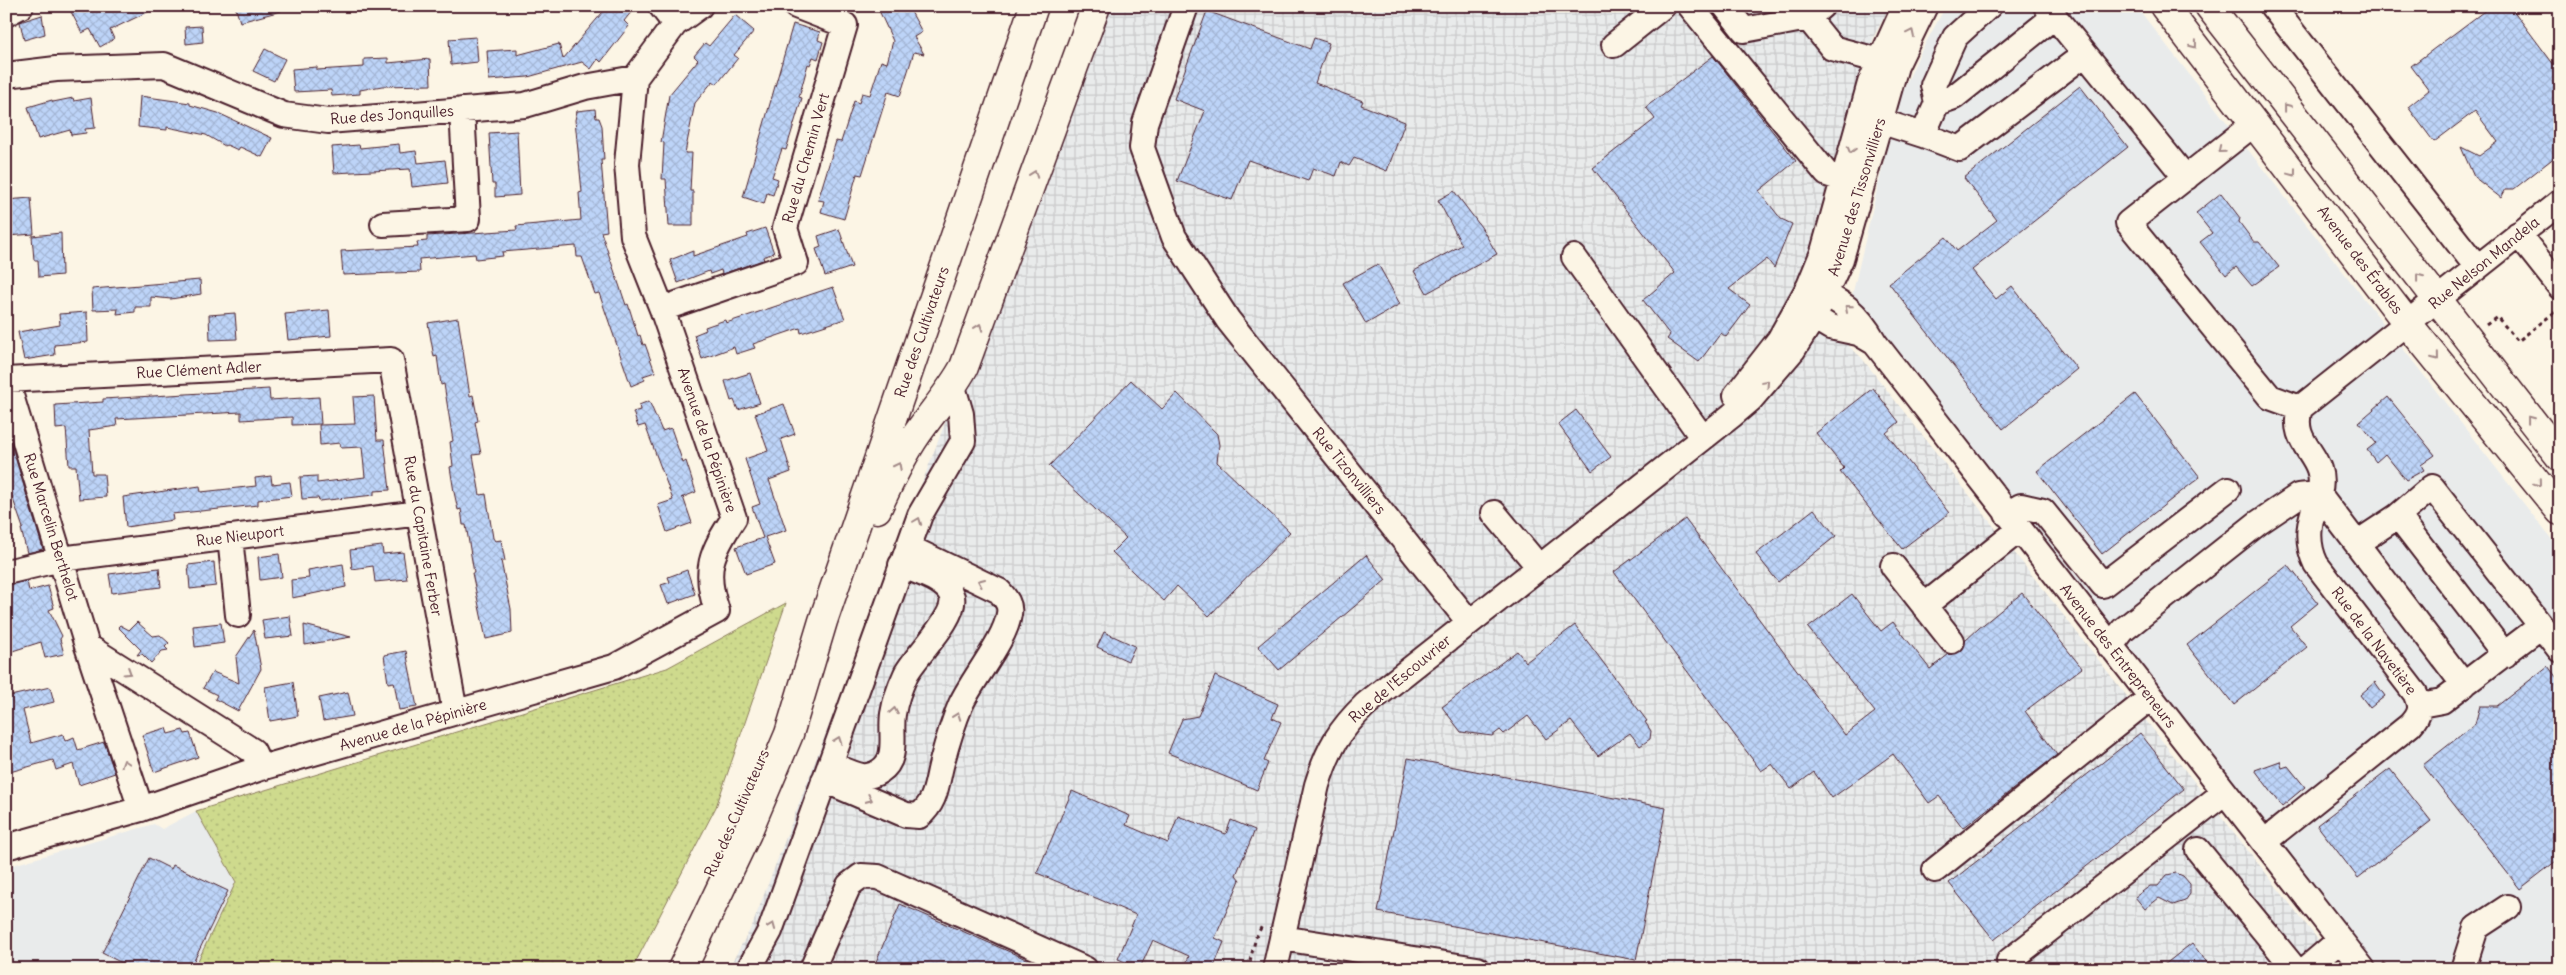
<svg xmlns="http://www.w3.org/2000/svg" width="2566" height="975" font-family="Delius,sans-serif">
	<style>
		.built { fill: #e9ebeb }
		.industrial { fill: url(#industrial-grid) }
		.green { fill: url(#green-dots); stroke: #8c7c5c }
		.building { fill: url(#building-cross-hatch); stroke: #4a1f2b }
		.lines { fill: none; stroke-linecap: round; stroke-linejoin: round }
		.minor-casing { stroke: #4a1f2b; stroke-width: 28 }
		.major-casing { stroke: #4a1f2b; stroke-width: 31 }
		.path { stroke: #4a1f2b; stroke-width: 3; stroke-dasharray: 4 4; stroke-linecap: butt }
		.minor { stroke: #fcf5e5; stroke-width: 24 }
		.major { stroke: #fcf5e5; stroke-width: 28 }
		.oneway { stroke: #a38a88 }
		.labels { text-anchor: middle; stroke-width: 4; stroke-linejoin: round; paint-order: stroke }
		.street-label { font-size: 15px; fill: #4a1f2b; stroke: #fcf5e5 }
	</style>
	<defs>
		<pattern id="industrial-grid" width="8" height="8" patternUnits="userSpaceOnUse" patternTransform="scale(1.25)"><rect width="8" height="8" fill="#e9ebeb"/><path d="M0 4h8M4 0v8" fill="none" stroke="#c9c9ca"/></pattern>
		<pattern id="green-dots" width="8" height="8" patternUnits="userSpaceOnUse" patternTransform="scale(1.25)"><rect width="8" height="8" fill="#ceda8d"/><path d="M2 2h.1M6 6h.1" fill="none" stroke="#b2bb7a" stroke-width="1.8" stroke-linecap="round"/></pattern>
		<pattern id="building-cross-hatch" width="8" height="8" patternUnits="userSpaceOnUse" patternTransform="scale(1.25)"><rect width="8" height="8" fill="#bdd4f8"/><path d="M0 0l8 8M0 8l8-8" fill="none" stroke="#a4b6d5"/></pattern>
	</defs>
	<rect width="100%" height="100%" fill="#fcf5e5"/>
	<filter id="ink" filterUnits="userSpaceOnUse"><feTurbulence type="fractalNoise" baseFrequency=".02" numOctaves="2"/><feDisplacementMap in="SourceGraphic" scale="10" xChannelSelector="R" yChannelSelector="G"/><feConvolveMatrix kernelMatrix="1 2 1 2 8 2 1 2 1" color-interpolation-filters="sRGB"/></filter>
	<g filter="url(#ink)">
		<path class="built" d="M 1946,6 L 2136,6 L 2560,550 L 2560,969 L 2376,969 L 1858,308 L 1852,296 L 1897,105 L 1919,55 Z
			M 196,811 L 236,882 L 194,969 L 6,969 L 6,867 L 154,824 L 162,829 Z"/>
		<path class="industrial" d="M 1105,6 L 1890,6 L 1874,36 L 1825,215 L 1793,296 L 1861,357 L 2341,969 L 728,969 L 752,926 Z"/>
		<path class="green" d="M 786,603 L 716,807 L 632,969 L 194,969 L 236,882 L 196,811 L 667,668 Z"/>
		<path class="building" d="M 68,6 L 160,6 L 110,30 L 114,39 L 100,47 L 90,29 L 82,33 Z
			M 235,6 L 281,6 L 281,11 L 240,22 Z
			M 608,6 L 636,6 L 624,21 L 629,26 L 601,62 L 598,59 L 591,69 L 582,62 L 528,77 L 489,80 L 487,51 L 517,49 L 517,55 L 559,44 L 563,59 Z
			M 877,6 L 908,6 L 922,32 L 914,37 L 924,54 L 914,52 L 900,96 L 888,92 L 862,175 L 857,174 L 844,219 L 821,212 L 824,201 L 818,200 L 836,141 L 841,142 L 854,101 L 859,103 L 862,93 L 870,95 L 881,61 L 887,63 L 893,41 Z
			M 2491,6 L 2510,6 L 2560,73 L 2560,153 L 2514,189 L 2506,189 L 2501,198 L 2474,177 L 2461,147 L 2479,156 L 2498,142 L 2475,111 L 2434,142 L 2408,107 L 2429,90 L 2411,66 Z
			M 1207,11 L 1310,49 L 1314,38 L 1329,43 L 1315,83 L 1363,101 L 1361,105 L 1405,122 L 1387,171 L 1354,158 L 1349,166 L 1341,162 L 1336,176 L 1313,168 L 1308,181 L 1248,160 L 1232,200 L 1177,181 L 1205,111 L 1174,99 Z
			M 42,15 L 45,34 L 24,40 L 20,22 Z
			M 735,15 L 754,31 L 734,55 L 738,58 L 717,84 L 713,81 L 695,103 L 685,153 L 692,153 L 690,191 L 693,191 L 693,226 L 669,226 L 666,179 L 662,179 L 664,143 L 661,142 L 669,95 L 698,60 L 694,56 L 705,43 L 709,46 Z
			M 793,24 L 820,32 L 818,40 L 823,42 L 818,59 L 813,57 L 810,65 L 808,64 L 799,97 L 802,98 L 786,150 L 782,149 L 772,177 L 778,179 L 773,195 L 767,193 L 764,204 L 743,197 Z
			M 202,26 L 203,42 L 186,44 L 185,27 Z
			M 476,37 L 478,62 L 451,65 L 449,39 Z
			M 265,49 L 285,59 L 274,81 L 253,71 Z
			M 1713,56 L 1796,161 L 1759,191 L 1781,219 L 1792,224 L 1774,268 L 1767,259 L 1729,289 L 1750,305 L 1726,337 L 1721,333 L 1699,362 L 1667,339 L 1670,335 L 1643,300 L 1675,273 L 1593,168 L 1655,119 L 1646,107 Z
			M 388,58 L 388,63 L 430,59 L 431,85 L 382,86 L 360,90 L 360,94 L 332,96 L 331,90 L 294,92 L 292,69 L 317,67 L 317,70 L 364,67 L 364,59 Z
			M 2080,86 L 2128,147 L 1972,270 L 1996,299 L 2012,286 L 2077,369 L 2003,429 L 1889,283 L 1946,237 L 1957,251 L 1997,220 L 1964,178 Z
			M 140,96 L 190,103 L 190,105 L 218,113 L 272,138 L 262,157 L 240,147 L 238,150 L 227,145 L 225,146 L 206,135 L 167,127 L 167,130 L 138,127 Z
			M 73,98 L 74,101 L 91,98 L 95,128 L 85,129 L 86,133 L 71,135 L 70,130 L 38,139 L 28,107 L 52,100 L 53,102 Z
			M 595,109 L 596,118 L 599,118 L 602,126 L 604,160 L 601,160 L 607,231 L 601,232 L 626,305 L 628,304 L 638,336 L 640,335 L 643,345 L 645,344 L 655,372 L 643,376 L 645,380 L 631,386 L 599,293 L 595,294 L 582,257 L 577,257 L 576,246 L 502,252 L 503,256 L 476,259 L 475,254 L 419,259 L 420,272 L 343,275 L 341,251 L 418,247 L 417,242 L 427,241 L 427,236 L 517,230 L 516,226 L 581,220 L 579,193 L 582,192 L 575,120 L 577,111 Z
			M 517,131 L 520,195 L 495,197 L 495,184 L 492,184 L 489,133 Z
			M 399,144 L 400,153 L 416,151 L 418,163 L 445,160 L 448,183 L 412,187 L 410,169 L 334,173 L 332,147 L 359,145 L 360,148 Z
			M 1454,191 L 1481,227 L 1497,254 L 1427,293 L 1414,271 L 1462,245 L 1438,200 Z
			M 2221,193 L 2240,218 L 2239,222 L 2254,242 L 2259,242 L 2279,267 L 2252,286 L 2236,267 L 2226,275 L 2200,242 L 2212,233 L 2196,213 Z
			M 31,198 L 34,234 L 7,236 L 6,200 Z
			M 765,228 L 774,253 L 763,257 L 764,260 L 722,274 L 721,270 L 710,274 L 709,271 L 678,283 L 670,260 L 693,251 L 693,256 L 748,237 L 747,234 Z
			M 839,229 L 852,267 L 825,276 L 816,249 L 821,247 L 818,236 Z
			M 61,233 L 62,275 L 39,277 L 38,260 L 34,260 L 32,236 Z
			M 1378,264 L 1400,304 L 1366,324 L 1343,283 Z
			M 200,280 L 201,294 L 171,299 L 151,297 L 151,307 L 135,307 L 135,312 L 117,314 L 118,309 L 93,310 L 92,289 Z
			M 833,287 L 845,319 L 801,333 L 800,328 L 753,344 L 755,348 L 736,354 L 734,347 L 702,359 L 694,335 L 706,330 L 705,327 L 725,320 L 726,323 Z
			M 329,310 L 331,336 L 288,340 L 285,314 Z
			M 87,312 L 88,342 L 54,345 L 55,355 L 24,360 L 18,332 L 60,325 L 59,314 Z
			M 235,313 L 237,339 L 210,340 L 209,315 Z
			M 458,318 L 470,396 L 473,395 L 478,421 L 475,422 L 481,454 L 473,455 L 480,495 L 486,494 L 493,538 L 495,541 L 501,540 L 505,561 L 501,561 L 511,609 L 512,633 L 486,639 L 472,573 L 474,573 L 466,525 L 463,525 L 461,509 L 458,510 L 454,492 L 450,467 L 453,466 L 450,442 L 453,441 L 444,384 L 441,385 L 437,356 L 434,357 L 428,323 Z
			M 750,373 L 760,403 L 738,410 L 734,400 L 731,401 L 725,381 Z
			M 1131,380 L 1162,409 L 1177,393 L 1217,434 L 1219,445 L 1217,462 L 1290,532 L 1209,616 L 1177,586 L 1164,601 L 1154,592 L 1112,552 L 1126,538 L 1049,466 Z
			M 1873,388 L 1899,422 L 1886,433 L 1949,513 L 1902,549 L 1840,472 L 1844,468 L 1816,433 Z
			M 269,389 L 270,400 L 319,397 L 321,424 L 292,425 L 292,417 L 241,420 L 241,412 L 116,419 L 117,426 L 89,430 L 92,474 L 104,474 L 106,497 L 79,499 L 76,466 L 69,466 L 66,428 L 56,429 L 55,405 L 103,402 L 103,399 Z
			M 2135,394 L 2200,477 L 2102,554 L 2037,471 Z
			M 374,396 L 377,440 L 384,440 L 390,490 L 374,491 L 374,495 L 319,501 L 318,498 L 302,499 L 300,477 L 317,476 L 317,483 L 365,477 L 362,447 L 341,448 L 340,443 L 320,445 L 319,425 L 355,424 L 353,397 Z
			M 2388,397 L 2435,455 L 2421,465 L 2424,470 L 2406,480 L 2385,454 L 2376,462 L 2367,450 L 2376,443 L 2359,422 Z
			M 649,401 L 662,431 L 671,428 L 683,463 L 686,461 L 696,492 L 681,498 L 683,497 L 692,523 L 667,532 L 658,505 L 673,500 L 645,425 L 638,427 L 633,412 L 640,410 L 639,405 Z
			M 784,404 L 795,434 L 781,439 L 791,472 L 769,480 L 786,530 L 765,537 L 775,564 L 746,574 L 736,547 L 763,538 L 752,507 L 760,504 L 745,459 L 768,451 L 755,414 Z
			M 1576,410 L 1611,457 L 1592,471 L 1558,424 Z
			M 6,427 L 43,549 L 27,553 L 21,529 L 23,528 L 6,479 Z
			M 271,476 L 272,484 L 290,482 L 292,496 L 258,500 L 258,505 L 172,514 L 173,520 L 126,527 L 123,497 L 200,486 L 201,492 L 256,486 L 255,478 Z
			M 1814,509 L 1836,536 L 1778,582 L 1756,554 Z
			M 1685,519 L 1845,735 L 1875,712 L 1808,628 L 1852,594 L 1881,631 L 1893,622 L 1930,669 L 1949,654 L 1961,651 L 1965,641 L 1979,628 L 2022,593 L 2082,668 L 2025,711 L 2057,755 L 1963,828 L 1939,796 L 1929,803 L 1893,754 L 1832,798 L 1814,772 L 1791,789 L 1772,764 L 1761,771 L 1614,572 Z
			M 382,546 L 383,554 L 403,552 L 407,579 L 375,582 L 373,566 L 352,569 L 350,550 Z
			M 279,554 L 282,577 L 260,580 L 258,557 Z
			M 1366,555 L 1386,580 L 1279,670 L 1258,646 Z
			M 214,562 L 216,586 L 190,589 L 188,565 Z
			M 343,564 L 346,587 L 292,598 L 291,580 L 309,578 L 308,570 Z
			M 2288,565 L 2318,603 L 2290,626 L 2307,647 L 2234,705 L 2187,645 Z
			M 159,568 L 161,587 L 112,593 L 109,574 Z
			M 687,570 L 695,594 L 668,604 L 661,585 L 670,582 L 668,577 Z
			M 27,581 L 29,591 L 48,586 L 54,608 L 49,610 L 62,636 L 60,639 L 64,654 L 45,658 L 41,642 L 6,653 L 6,585 Z
			M 290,616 L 293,636 L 265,639 L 262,620 Z
			M 137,622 L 153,636 L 160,635 L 169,643 L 165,647 L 168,650 L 162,651 L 151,663 L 142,654 L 137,655 L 141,650 L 118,627 L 120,625 L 129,630 Z
			M 221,623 L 224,643 L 195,647 L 193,626 Z
			M 304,625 L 351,637 L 305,645 Z
			M 1575,625 L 1647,721 L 1645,722 L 1651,731 L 1650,739 L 1640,746 L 1630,733 L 1598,756 L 1571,721 L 1546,739 L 1528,716 L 1504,734 L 1500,730 L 1492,736 L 1461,732 L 1442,707 L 1517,651 L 1526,662 Z
			M 254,630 L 261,669 L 238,711 L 215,699 L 217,695 L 203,688 L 213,672 L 239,683 L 236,657 Z
			M 1104,632 L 1135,646 L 1128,661 L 1097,647 Z
			M 406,651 L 417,707 L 399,710 L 394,682 L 388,683 L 384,655 Z
			M 2548,666 L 2560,682 L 2560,858 L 2520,889 L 2423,765 L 2475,724 L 2480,706 L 2497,706 Z
			M 1215,676 L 1278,704 L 1272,718 L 1281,722 L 1264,761 L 1268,763 L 1257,790 L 1168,753 L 1182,719 L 1198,716 Z
			M 293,682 L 298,716 L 270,721 L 265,687 Z
			M 2375,682 L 2385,696 L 2370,708 L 2360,695 Z
			M 50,687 L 54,702 L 23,710 L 31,743 L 63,734 L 65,741 L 74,737 L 78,750 L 104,742 L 115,773 L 79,785 L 73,764 L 56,770 L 53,760 L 6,773 L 6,697 Z
			M 348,692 L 353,716 L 323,721 L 319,698 Z
			M 166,728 L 168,734 L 183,730 L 185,734 L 190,733 L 198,757 L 154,772 L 142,735 Z
			M 2140,733 L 2184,789 L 1994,940 L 1949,883 Z
			M 1408,758 L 1666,808 L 1636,960 L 1378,912 Z
			M 2280,761 L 2282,768 L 2288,766 L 2305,787 L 2282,806 L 2255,770 Z
			M 2390,769 L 2431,821 L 2358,878 L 2317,825 Z
			M 1072,791 L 1130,816 L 1126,825 L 1168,843 L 1178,816 L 1226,834 L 1231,820 L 1255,830 L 1236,875 L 1240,880 L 1215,938 L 1224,942 L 1213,969 L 1184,969 L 1189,956 L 1153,940 L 1140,968 L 1118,959 L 1136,915 L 1037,873 Z
			M 149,858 L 171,869 L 173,865 L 228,891 L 190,969 L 122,969 L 124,964 L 102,953 Z
			M 2176,873 L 2183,876 L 2190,884 L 2190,894 L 2185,901 L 2173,905 L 2159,898 L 2145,909 L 2135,897 L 2150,886 L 2158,886 L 2167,875 Z
			M 900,904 L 1049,969 L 873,969 Z
			M 2192,943 L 2212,969 L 2159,969 Z"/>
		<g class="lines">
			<defs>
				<path id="minor" d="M 661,6 L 675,24
					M 1186,6 L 1145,123 L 1142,148 L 1174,237 L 1228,320 L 1469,622
					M 1690,6 L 1827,174 L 1856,184
					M 1725,6 L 1744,30 L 1808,18
					M 1822,6 L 1808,18 L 1832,48 L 1892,64
					M 1989,6 L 1955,37 L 1933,85 L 1937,103 L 1923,135 L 1960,149 L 2085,54
					M 2046,6 L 2186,178
					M 2272,6 L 2477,267
					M 6,14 L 21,6
					M 1614,45 L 1663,6
					M 6,75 L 56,69 L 164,65 L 284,115 L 328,121 L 525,105 L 585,87 L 635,78
					M 1937,103 L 1954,97 L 2055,16
					M 1864,116 L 1923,135
					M 383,224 L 468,219 L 462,110
					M 2518,234 L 2560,287
					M 1574,257 L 1702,437
					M 1809,286 C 1841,301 1857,311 1875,343 L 2363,969
					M 662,309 L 796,263 L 785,228 L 845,25 L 796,6
					M 1802,310 L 1830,327 L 1858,333 L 1875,343
					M 6,379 L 87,646 L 141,809
					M 6,380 L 391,360 L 455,712
					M 1736,395 L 1779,340 L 1809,286 L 1823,252 L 1870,83 L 1905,6
					M 2300,408 L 2560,202
					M 2319,494 L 2464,685
					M 1494,513 L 1539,567
					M 2007,514 L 2021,506 L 2043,511 L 2103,585 L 2228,489
					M 2398,516 L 2505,655
					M 230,537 L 238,615
					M 2357,543 L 2398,516 L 2432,487 L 2560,650
					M 1893,566 L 1952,641
					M 6,572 L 61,559 L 419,513
					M 1924,606 L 2019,530
					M 87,646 L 253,751 L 261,768
					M 2110,647 L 2123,630 L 2258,523 L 2298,496 L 2319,494 C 2330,454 2288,448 2300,408 L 2270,397 L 2128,223 L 2255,123
					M 2420,705 L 2442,701 L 2541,626
					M 830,764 C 840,768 852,774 862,776 C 868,777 876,774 880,771 C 899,759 890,734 893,714 C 895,701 900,687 906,674 C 915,656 957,617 952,597 C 947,579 916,572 901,565
					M 824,780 L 906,815 L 919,816 C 937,801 936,784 942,762 C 947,743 953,723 961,704 C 973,678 1006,639 1009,614 C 1011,604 1005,598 999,591 L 908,547
					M 2264,842 L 2410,725 C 2421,713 2421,706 2415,693 L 2316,564 C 2304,539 2310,519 2319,494
					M 6,847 L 141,809 L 261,768 L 614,667 L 717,611 C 703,570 711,553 734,518 L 662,309 L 633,236 L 627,164 L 635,78 L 675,24 L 700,6
					M 2198,850 L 2295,969
					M 1935,870 L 2150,698
					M 1282,938 L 1477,969
					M 2009,961 L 2225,792
					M 749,969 L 770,931 L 920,515 L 963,441 L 961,414 L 953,387
					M 812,969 L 849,885 L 861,876 L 878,877 L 1085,969
					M 1275,969 L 1317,785 C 1328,749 1339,730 1366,704 L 1731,416 L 1751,399 L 1793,350 L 1814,317 L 1841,259 L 1896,66 L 1925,6
					M 2306,969 L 2340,940
					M 2463,969 L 2476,928 L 2508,907"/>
				<path id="major" d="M 2164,6 L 2408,324 L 2560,511
					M 2209,6 L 2560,457
					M 877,509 C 888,485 899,462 913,440 C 929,415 950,393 964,367 L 1096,6
					M 682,969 L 747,833 L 789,734 L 823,621 L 1034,6"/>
			</defs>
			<use href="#minor" class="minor-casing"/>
			<use href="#major" class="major-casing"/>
			<path class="path" d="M 2486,325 L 2497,317 L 2518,341 L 2560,308
				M 2383,963 L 2391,969
				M 1248,969 L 1256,937 L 1262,926"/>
			<use href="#minor" class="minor"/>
			<use href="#major" class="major"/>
		</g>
		<defs><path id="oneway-chevron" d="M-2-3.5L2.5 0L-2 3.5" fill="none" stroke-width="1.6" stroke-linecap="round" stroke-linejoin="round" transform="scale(1.25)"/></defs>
		<g class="oneway">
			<use href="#oneway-chevron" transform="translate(1911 33) rotate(-64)"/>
			<use href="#oneway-chevron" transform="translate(2194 45) rotate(52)"/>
			<use href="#oneway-chevron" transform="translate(2287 107) rotate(-128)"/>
			<use href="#oneway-chevron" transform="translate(1851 150) rotate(106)"/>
			<use href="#oneway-chevron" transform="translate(2221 150) rotate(141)"/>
			<use href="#oneway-chevron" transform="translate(2293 173) rotate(53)"/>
			<use href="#oneway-chevron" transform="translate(1034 174) rotate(-70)"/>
			<use href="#oneway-chevron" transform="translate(2419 277) rotate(-128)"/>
			<use href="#oneway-chevron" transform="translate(1848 308) rotate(-139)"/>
			<use href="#oneway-chevron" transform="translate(979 327) rotate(-70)"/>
			<use href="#oneway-chevron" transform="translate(2436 357) rotate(51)"/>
			<use href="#oneway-chevron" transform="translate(1766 383) rotate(-48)"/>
			<use href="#oneway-chevron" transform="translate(2530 419) rotate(-128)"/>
			<use href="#oneway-chevron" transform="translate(898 466) rotate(-63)"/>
			<use href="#oneway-chevron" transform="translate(2538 483) rotate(51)"/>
			<use href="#oneway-chevron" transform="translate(918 521) rotate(-69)"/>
			<use href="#oneway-chevron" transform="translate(981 582) rotate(-156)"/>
			<use href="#oneway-chevron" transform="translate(128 672) rotate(32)"/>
			<use href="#oneway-chevron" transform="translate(894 711) rotate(-80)"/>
			<use href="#oneway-chevron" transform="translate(957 716) rotate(-70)"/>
			<use href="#oneway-chevron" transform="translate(838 740) rotate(-70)"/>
			<use href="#oneway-chevron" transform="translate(125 763) rotate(-108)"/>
			<use href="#oneway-chevron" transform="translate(869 799) rotate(23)"/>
			<use href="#oneway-chevron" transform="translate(772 926) rotate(-68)"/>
		</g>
	</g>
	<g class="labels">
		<g class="street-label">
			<text transform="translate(392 115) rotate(-4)" y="5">Rue des Jonquilles</text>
			<text transform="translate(806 158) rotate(-74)" y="5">Rue du Chemin Vert</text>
			<text transform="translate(1857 197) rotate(-73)" y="5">Avenue des Tissonvilliers</text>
			<text transform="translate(2360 260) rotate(53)" y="5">Avenue des Érables</text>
			<text transform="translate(2484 263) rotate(-39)" y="5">Rue Nelson Mandela</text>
			<text transform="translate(922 332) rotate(-71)" y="5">Rue des Cultivateurs</text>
			<text transform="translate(199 370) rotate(-3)" y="5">Rue Clément Adler</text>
			<text transform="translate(707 440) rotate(71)" y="5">Avenue de la Pépinière</text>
			<text transform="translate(1349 471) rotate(51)" y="5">Rue Tizonvilliers</text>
			<text transform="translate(51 527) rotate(73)" y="5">Rue Marcelin Berthelot</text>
			<text transform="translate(240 536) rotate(-7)" y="5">Rue Nieuport</text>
			<text transform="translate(423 536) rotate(80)" y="5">Rue du Capitaine Ferber</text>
			<text transform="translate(2374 641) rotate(53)" y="5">Rue de la Navetière</text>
			<text transform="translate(2118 656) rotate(52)" y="5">Avenue des Entrepreneurs</text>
			<text transform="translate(1400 679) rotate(-40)" y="5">Rue de l'Escouvrier</text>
			<text transform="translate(413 725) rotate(-16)" y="5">Avenue de la Pépinière</text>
			<text transform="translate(737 813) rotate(-66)" y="5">Rue des Cultivateurs</text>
		</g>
	</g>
	<rect width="2566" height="975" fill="none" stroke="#fcf5e5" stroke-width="25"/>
	<rect x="12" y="12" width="2541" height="950" fill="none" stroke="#4a1f2b" stroke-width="2" filter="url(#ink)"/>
</svg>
